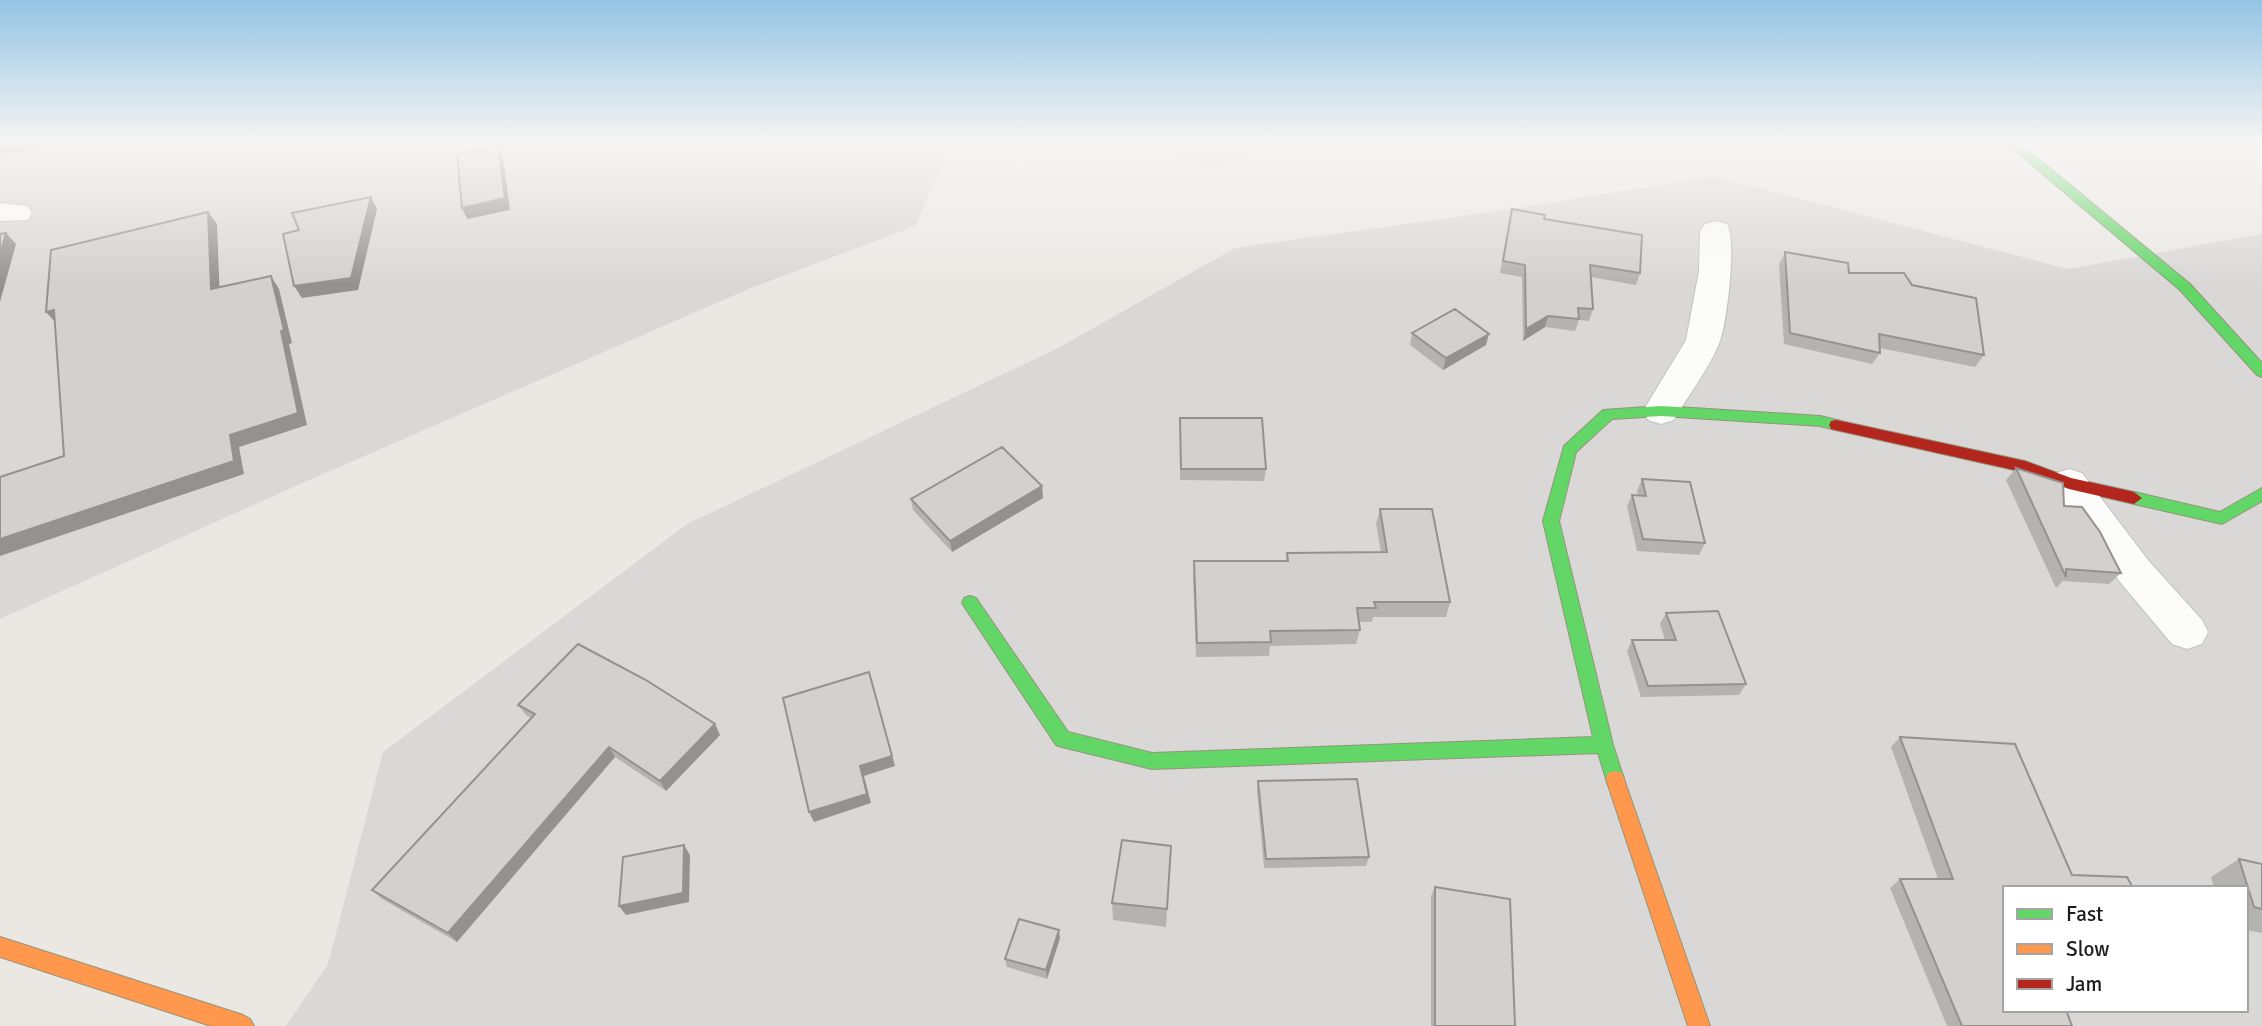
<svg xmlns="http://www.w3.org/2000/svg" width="2262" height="1026" font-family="Signika,sans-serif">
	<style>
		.residential { fill: #dad8d6; fill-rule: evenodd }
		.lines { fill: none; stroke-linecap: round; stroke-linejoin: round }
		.street-casing { stroke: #c3c2c0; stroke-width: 2 }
		.fast-casing { stroke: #95947c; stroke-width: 2 }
		.slow-casing { stroke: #95947c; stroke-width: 2 }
		.jam-casing { stroke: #95947c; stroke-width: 2 }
		.street { fill: #fcfcfb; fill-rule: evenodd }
		.fast { fill: #63d668; fill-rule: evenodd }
		.slow { fill: #ff974d; fill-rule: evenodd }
		.jam { fill: #b3261e; fill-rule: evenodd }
		.wall { fill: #b5b3b0 }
		.shaded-wall { fill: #949290 }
		.building { fill: #d3d0cd; stroke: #949290; stroke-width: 2 }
	</style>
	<rect width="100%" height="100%" fill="#ebe8e4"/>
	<path class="residential" d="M 0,142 L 952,142 L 915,226 L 751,288 L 298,485 L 0,619 Z
		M 1131,142 L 1285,142 L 1214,169 Z
		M 1713,176 L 2068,269 L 2262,234 L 2262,1026 L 286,1026 L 328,964 L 383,752 L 687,524 L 1058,348 L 1235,248 L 1519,208 ZM 2005,888 L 2246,888 L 2246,1010 L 2005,1010 Z"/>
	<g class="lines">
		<defs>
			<path id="street" d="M 0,203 L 28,206 L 32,213 L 28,220 L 0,221 Z
				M 1716,221 L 1727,224 C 1737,240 1727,322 1720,341 C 1710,367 1688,396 1674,420 L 1661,424 L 1648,420 L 1643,411 L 1686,340 L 1699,271 L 1700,231 L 1705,224 Z
				M 2069,469 L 2082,473 L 2148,560 L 2202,620 L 2208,632 L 2202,644 L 2187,649 L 2172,644 L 2120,582 L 2050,483 L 2056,473 Z"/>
			<path id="fast" d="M 2005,142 L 2018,142 L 2190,284 L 2262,363 L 2262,377 L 2257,375 L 2180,290 Z
				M 1661,406 L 1820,416 L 1841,421 L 1843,425 L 1836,430 L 1820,426 L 1661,416 L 1612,419 L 1576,452 L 1559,521 L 1613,745 L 1624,779 L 1622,785 L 1615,787 L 1608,785 L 1598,753 L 1152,769 L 1062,747 L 1056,745 L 962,603 L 964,598 L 970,596 L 976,598 L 1068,732 L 1152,753 L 1593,737 L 1543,521 L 1564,446 L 1603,410 Z
				M 2262,488 L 2262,501 L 2222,524 L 2134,504 L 2126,498 L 2134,492 L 2220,512 Z"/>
			<path id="slow" d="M 1615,771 L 1622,773 L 1624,779 L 1710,1026 L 1688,1026 L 1606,779 L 1608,773 Z
				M 0,937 L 243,1015 L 250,1019 L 254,1026 L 211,1026 L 0,957 Z"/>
			<path id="jam" d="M 1836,420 L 2025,461 L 2071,478 L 2134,492 L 2142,498 L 2134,504 L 2069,489 L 2023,472 L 1831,429 L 1829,425 L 1831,421 Z"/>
		</defs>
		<use href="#street" class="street-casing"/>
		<use href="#fast" class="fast-casing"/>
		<use href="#slow" class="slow-casing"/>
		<use href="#jam" class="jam-casing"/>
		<use href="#street" class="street"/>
		<use href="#fast" class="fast"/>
		<use href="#slow" class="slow"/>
		<use href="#jam" class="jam"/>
	</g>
	<path class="wall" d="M 1512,209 L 1640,273 L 1636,285 L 1591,277 L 1593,309 L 1589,321 L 1579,320 L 1575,331 L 1545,327 L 1523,341 L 1522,277 L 1500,273 L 1509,220 Z
		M 1785,252 L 1849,273 L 1984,355 L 1975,367 L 1880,348 L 1880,353 L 1872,364 L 1784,344 L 1779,264 Z
		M 1412,333 L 1486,345 L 1443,370 L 1410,345 Z
		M 1180,418 L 1266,469 L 1264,481 L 1180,480 Z
		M 2016,468 L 2064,506 L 2121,573 L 2109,584 L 2063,581 L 2056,588 L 2006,480 Z
		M 1642,479 L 1705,543 L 1699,555 L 1637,551 L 1627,506 L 1632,495 L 1638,495 L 1637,491 Z
		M 1042,486 L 1043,498 L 952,552 L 913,510 L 911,499 Z
		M 1380,509 L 1450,602 L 1446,617 L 1373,617 L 1372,622 L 1359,622 L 1360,630 L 1356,644 L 1270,646 L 1269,656 L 1196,657 L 1193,576 L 1194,561 L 1286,561 L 1287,553 L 1381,552 L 1376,524 Z
		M 1666,613 L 1746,684 L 1739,695 L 1641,697 L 1627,651 L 1632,640 L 1665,640 L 1660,624 Z
		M 518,705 L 720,735 L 666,791 L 615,757 L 457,942 L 382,899 L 372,890 L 531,718 L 526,715 Z
		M 1900,737 L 2005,888 L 2072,1026 L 1947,1026 L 1890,888 L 1900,879 L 1938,879 L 1891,747 Z
		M 1258,781 L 1369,857 L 1366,866 L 1264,868 L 1257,791 Z
		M 1171,846 L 1166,927 L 1113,920 L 1112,903 Z
		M 2239,859 L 2262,864 L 2262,933 L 2246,930 L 2246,888 L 2214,888 L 2211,877 Z
		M 1435,887 L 1515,1026 L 1431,1026 L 1431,896 Z
		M 1060,938 L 1047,979 L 1007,967 L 1005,959 Z"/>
	<path class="shaded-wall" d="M 0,142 L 44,142 L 42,149 L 0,154 Z
		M 498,146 L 503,157 L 510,210 L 467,219 L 462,208 Z
		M 371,197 L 377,209 L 358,290 L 302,298 L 294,286 Z
		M 208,212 L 217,224 L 220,302 L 211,289 Z
		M 6,233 L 16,244 L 0,302 L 0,254 Z
		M 271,276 L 279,289 L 292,343 L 289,344 L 307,425 L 239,447 L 244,474 L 0,556 L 0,539 L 230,435 L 281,331 Z
		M 54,310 L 57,324 L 46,312 Z
		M 1548,316 L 1545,327 L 1523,341 L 1526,329 Z
		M 1489,334 L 1486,345 L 1443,370 L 1446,358 Z
		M 1042,486 L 1043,498 L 952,552 L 950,541 Z
		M 869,672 L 895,766 L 864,776 L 871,803 L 814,822 L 809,812 L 860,766 Z
		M 715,724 L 720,735 L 666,791 L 660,781 Z
		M 609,747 L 615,757 L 457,942 L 448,933 Z
		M 684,845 L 690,855 L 689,902 L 626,915 L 619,906 Z
		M 1059,930 L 1060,938 L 1047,979 L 1046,970 Z"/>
	<path class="building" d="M 498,146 L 505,198 L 462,208 L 457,154 Z
		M 371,197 L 351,278 L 294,286 L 283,234 L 299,230 L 292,213 Z
		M 1512,209 L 1545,215 L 1544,219 L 1642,235 L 1640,273 L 1590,265 L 1593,309 L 1578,308 L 1579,319 L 1548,316 L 1526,329 L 1525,265 L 1503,261 Z
		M 208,212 L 211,289 L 271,276 L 284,330 L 281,331 L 298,413 L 230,435 L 234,461 L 0,539 L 0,477 L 64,456 L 54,310 L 46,312 L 51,250 Z
		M 6,233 L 0,254 L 0,234 Z
		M 1785,252 L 1848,263 L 1849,273 L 1904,273 L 1912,285 L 1976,298 L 1984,355 L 1879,334 L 1880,353 L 1790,333 Z
		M 1455,309 L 1489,334 L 1446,358 L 1412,333 Z
		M 1180,418 L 1262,418 L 1266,469 L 1181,469 Z
		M 1002,447 L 1042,486 L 950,541 L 911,499 Z
		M 2016,468 L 2063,483 L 2064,506 L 2082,507 L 2100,532 L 2121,573 L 2066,569 L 2066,577 Z
		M 1642,479 L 1690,482 L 1705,543 L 1643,539 L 1632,495 L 1646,496 Z
		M 1380,509 L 1432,509 L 1450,602 L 1374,602 L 1376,608 L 1357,608 L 1360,630 L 1270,631 L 1271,642 L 1197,643 L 1194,561 L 1288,561 L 1287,553 L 1387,552 Z
		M 1718,611 L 1746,684 L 1648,686 L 1632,640 L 1676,640 L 1666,613 Z
		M 578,644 L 646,680 L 715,724 L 660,781 L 609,747 L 448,933 L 372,890 L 535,714 L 518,705 Z
		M 869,672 L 892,756 L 860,766 L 867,794 L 809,812 L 783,698 Z
		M 1900,737 L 2015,744 L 2072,875 L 2127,877 L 2133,888 L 2005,888 L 2005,1010 L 2066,1010 L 2072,1026 L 1962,1026 L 1900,879 L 1953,879 Z
		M 1357,779 L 1369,857 L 1266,859 L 1258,781 Z
		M 1122,840 L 1171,846 L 1167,909 L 1112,903 Z
		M 684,845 L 683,893 L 619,906 L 623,857 Z
		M 2239,859 L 2262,864 L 2262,909 L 2254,907 Z
		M 1435,887 L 1510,899 L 1515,1026 L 1435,1026 Z
		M 1019,919 L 1059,930 L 1046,970 L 1005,959 Z"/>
	<linearGradient id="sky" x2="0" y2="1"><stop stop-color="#94c4e5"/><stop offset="0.5" stop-color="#f6f5f3"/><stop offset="1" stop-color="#f6f5f3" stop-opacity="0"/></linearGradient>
	<rect width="2262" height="285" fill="url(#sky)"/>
	<rect x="2003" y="886" width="245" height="126" fill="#ffffff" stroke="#a4a4a4" stroke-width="2"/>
	<rect x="2017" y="909" width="35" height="10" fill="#63d668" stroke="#a4a4a4" stroke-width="2"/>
	<text x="2066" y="921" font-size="21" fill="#1c1c1c">Fast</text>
	<rect x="2017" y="944" width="35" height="10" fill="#ff974d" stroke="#a4a4a4" stroke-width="2"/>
	<text x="2066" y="956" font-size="21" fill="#1c1c1c">Slow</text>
	<rect x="2017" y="979" width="35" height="10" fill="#b3261e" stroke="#a4a4a4" stroke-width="2"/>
	<text x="2066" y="991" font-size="21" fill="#1c1c1c">Jam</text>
</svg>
